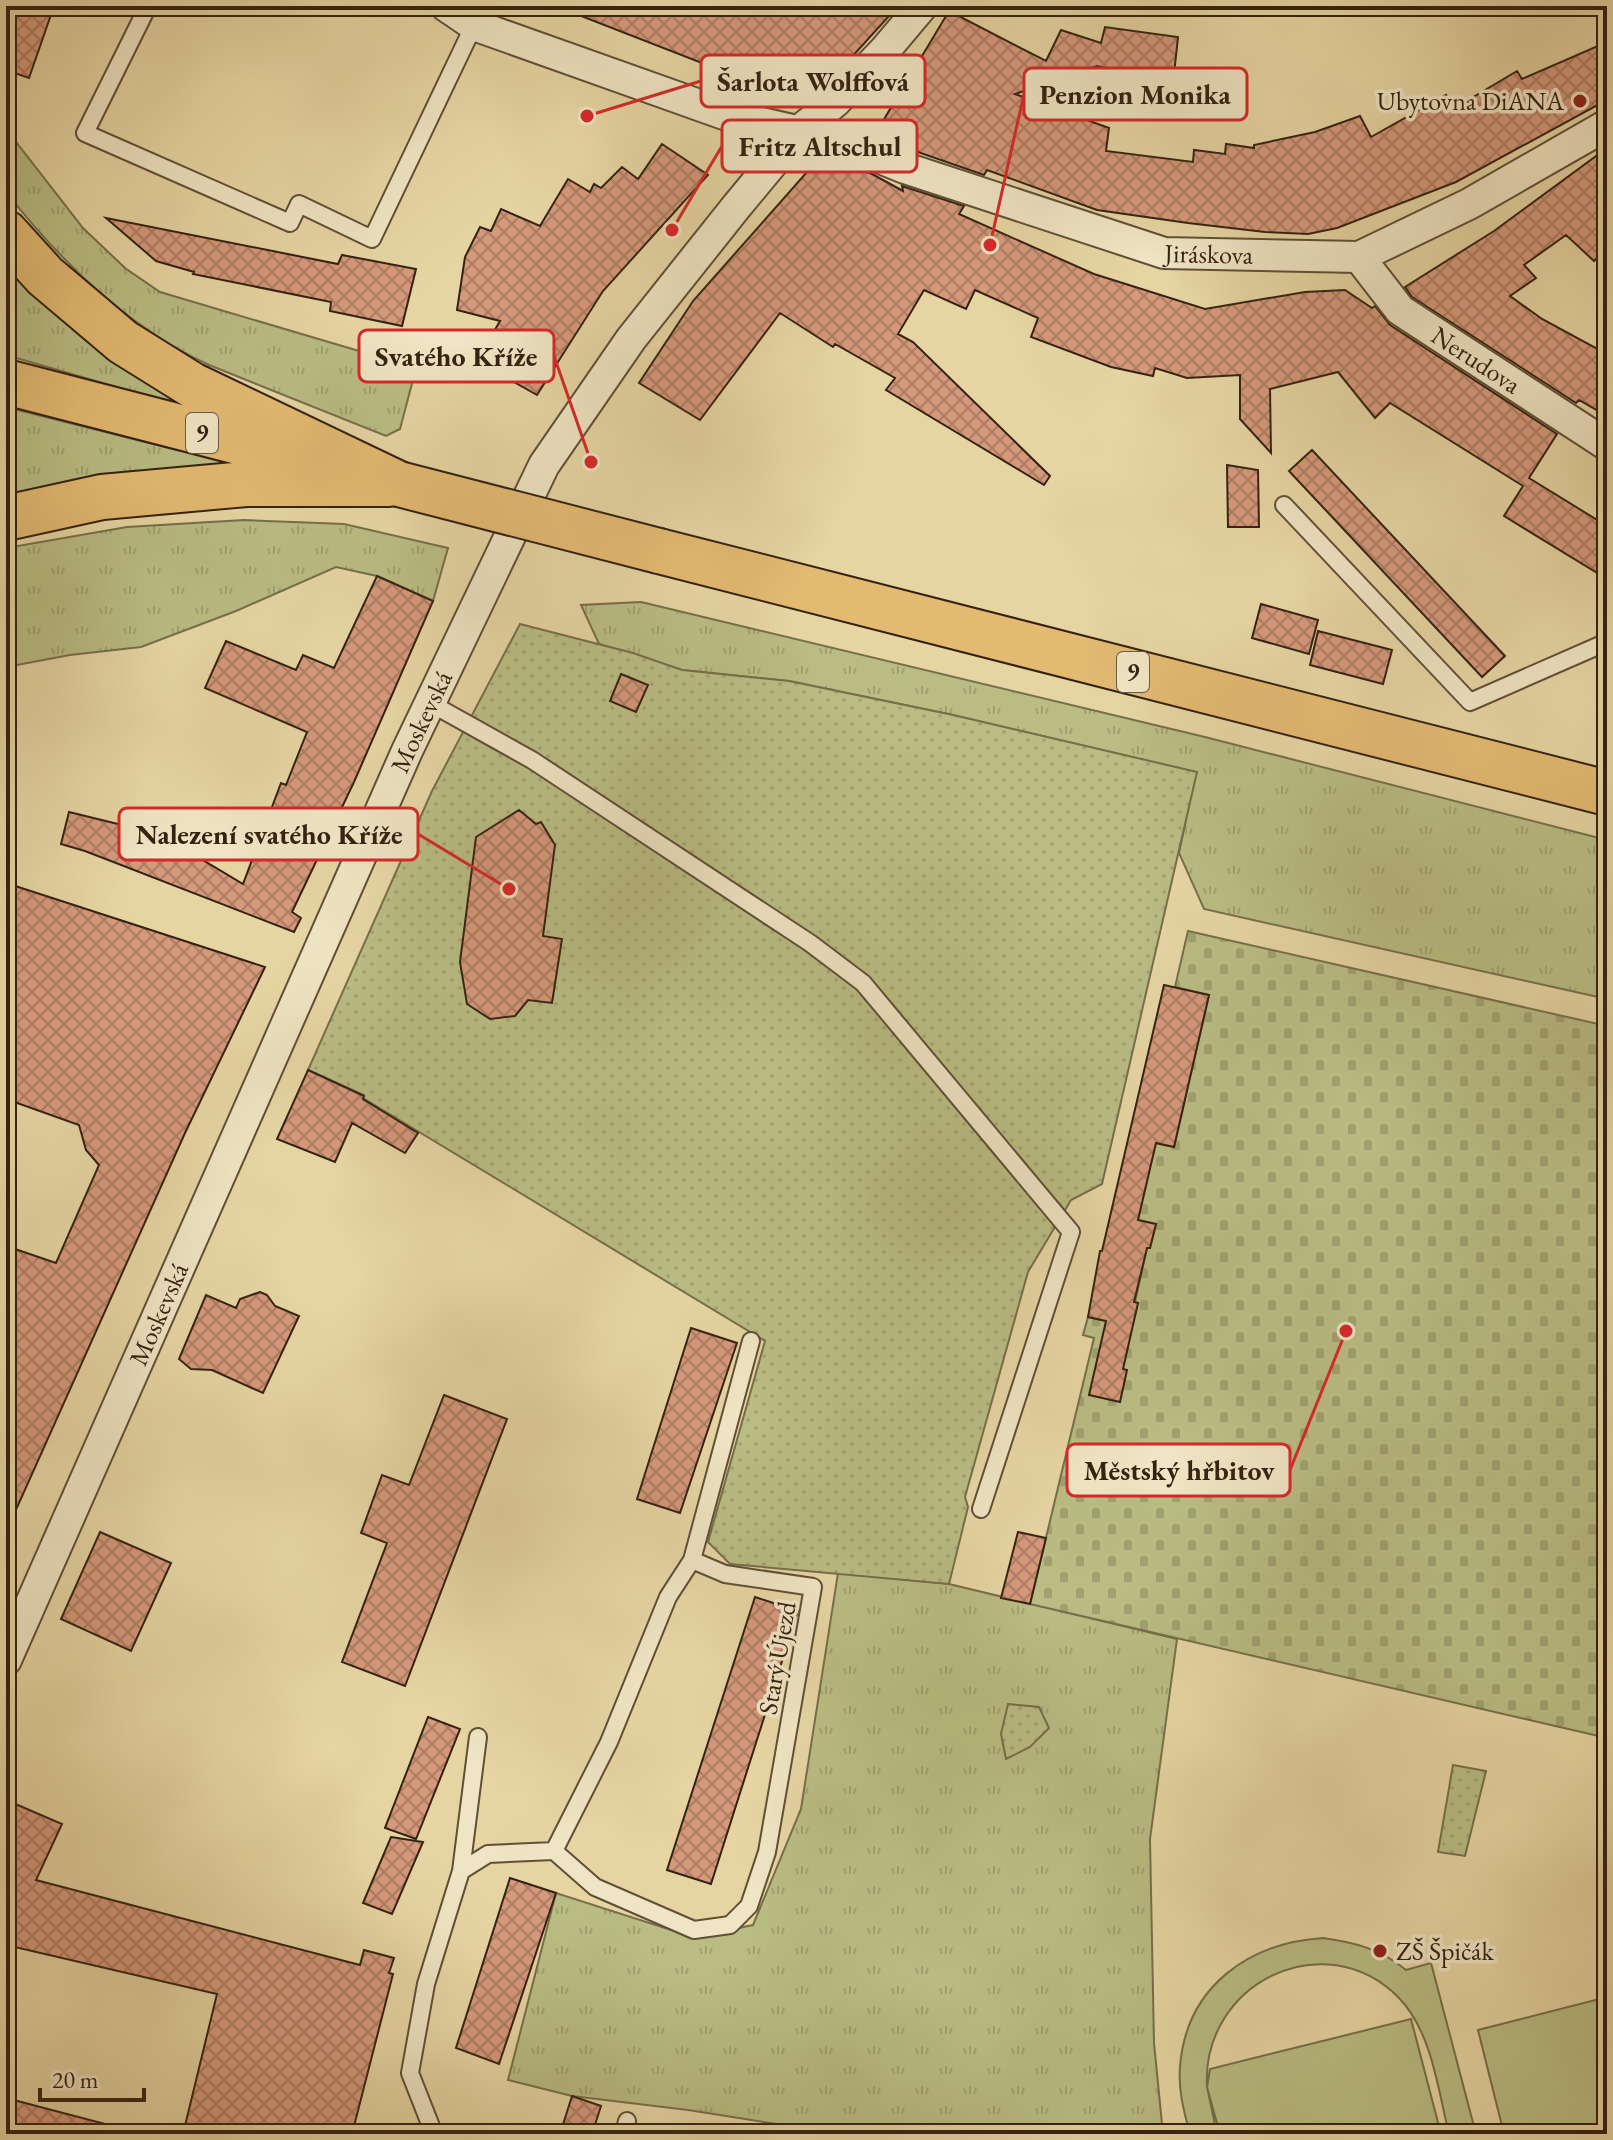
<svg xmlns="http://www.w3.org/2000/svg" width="1613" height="2140" font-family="'EB Garamond',serif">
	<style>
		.grass { fill: url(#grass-tufts); stroke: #766f4a; stroke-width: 2 }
		.cemetery { fill: url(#cemetery-stones); stroke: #766f4a; stroke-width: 2 }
		.park { fill: url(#park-dots); stroke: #766f4a; stroke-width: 2 }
		.garden { fill: #b9bc83; stroke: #766f4a; stroke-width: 2 }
		.building { fill: url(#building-cross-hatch); stroke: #342211; stroke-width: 2 }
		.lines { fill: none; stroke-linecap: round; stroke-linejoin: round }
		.lane-casing { stroke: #604f36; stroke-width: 20 }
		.street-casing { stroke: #604f36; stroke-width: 34 }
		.primary-casing { stroke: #342211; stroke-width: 48 }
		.lane { stroke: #efe4c3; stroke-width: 16 }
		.street { stroke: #efe4c3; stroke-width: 30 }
		.primary { stroke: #e3ba72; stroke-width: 44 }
		.primary-bridge-casing { stroke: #342211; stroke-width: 48; stroke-linecap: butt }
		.primary-bridge { stroke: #e3ba72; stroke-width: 44 }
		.poi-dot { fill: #8f2418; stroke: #efe4c3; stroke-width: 3 }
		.labels { text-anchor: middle; stroke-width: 7; stroke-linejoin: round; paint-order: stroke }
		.shield { fill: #efe4c3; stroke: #6c5c46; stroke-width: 2 }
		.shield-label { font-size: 24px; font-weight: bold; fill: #342211 }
		.poi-label { font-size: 26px; fill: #342211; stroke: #efe4c3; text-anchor: end }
		.street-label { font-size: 26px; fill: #342211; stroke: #efe4c3 }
		.leader { fill: none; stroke: #d62828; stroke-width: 3 }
		.callout-dot { fill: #d62828; stroke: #efe4c3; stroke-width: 3 }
		.callout { fill: #efe4c3; stroke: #d62828; stroke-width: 3 }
		.callout-label { font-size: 28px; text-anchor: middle; font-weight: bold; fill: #342211 }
	</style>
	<defs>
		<pattern id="grass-tufts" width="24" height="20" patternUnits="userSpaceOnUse" patternTransform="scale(2)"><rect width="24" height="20" fill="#b9bc83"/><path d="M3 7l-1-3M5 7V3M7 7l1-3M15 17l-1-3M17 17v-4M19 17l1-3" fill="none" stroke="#a0a170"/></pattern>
		<pattern id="cemetery-stones" width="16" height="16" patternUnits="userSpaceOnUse" patternTransform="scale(2)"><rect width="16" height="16" fill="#b9bc83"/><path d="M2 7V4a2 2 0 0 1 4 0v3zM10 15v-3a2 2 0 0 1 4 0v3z" fill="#a0a170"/></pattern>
		<pattern id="park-dots" width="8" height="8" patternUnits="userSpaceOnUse" patternTransform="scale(2)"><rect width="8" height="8" fill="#b9bc83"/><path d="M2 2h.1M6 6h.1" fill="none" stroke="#a0a170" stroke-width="1.8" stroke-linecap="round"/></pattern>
		<pattern id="building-cross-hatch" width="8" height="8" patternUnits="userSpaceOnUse" patternTransform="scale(2)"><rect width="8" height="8" fill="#d5997b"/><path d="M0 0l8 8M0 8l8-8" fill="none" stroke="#ae7c63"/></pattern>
	</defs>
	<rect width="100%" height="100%" fill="#e6d5a3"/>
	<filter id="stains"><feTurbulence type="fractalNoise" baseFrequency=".0025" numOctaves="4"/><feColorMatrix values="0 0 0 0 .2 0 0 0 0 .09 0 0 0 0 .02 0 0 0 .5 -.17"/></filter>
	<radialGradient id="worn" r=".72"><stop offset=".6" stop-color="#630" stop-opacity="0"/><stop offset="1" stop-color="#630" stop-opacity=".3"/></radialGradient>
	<path class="grass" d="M 6,129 L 83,228 L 125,268 L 160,292 L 386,359 L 415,372 L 400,429 L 386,436 L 209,365 C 128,328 61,262 6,192 Z
		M 6,258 L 237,422 L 6,355 Z
		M 6,407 L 169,448 L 288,474 L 100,477 L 6,495 Z
		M 244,520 L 344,524 L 448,548 L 433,601 L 377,576 L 336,567 L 236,611 L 141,647 L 70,655 L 6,667 L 6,548 L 127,527 Z
		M 641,602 L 1205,737 L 1607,840 L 1607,999 L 1204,909 L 1179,853 L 1196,772 L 953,715 L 789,681 L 682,670 L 599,644 L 581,605 Z
		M 838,1573 L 949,1584 L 1177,1639 L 1150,1839 L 1154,2043 L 1163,2134 L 839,2134 L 688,2110 L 572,2096 L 508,2080 L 556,1893 L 693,1937 L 753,1925 L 801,1809 Z"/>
	<path class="cemetery" d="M 1188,931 L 1607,1026 L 1607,1738 L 1030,1604 L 1094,1338 L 1083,1335 L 1088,1317 L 1132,1327 L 1138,1303 L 1135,1302 L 1147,1248 L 1150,1248 L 1156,1224 L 1111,1214 L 1140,1140 L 1174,1147 L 1209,995 L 1175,987 Z"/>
	<path class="park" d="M 520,624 L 633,653 L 682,670 L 789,681 L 953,715 L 1197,772 L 1102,1184 L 1071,1200 L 1028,1272 L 965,1497 L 968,1507 L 949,1584 L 730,1564 L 708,1542 L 765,1341 L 363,1098 L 364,1095 L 308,1070 L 432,791 Z
		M 1008,1704 L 1039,1707 L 1049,1728 L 1030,1747 L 1006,1759 L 1001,1734 Z
		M 1453,1765 L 1486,1771 L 1465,1856 L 1438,1852 Z"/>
	<path class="garden" d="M 1323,1938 C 1353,1942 1381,1949 1406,1970 L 1431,1963 L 1476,2134 L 1449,2134 C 1438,2090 1432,2032 1399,1998 C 1324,1922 1201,1984 1207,2087 L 1210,2069 L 1411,2019 L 1441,2134 L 1220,2134 L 1207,2087 L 1217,2134 L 1190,2134 C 1184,2112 1178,2090 1180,2067 C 1186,1987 1248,1943 1323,1938 Z
		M 1607,1997 L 1607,2134 L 1504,2134 L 1478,2030 Z"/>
	<path class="building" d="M 6,6 L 54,6 L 29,78 L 6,70 Z
		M 564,6 L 898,6 L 822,90 L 805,103 L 563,9 Z
		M 949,11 L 1046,61 L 1061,30 L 1101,43 L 1105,27 L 1178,37 L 1174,74 L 1119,71 L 1097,66 L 1015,94 L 1109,128 L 1106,151 L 1193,162 L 1194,150 L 1225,154 L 1226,144 L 1254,148 L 1254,145 L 1315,132 L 1360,116 L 1371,137 L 1446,95 L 1453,109 L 1517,71 L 1522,79 L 1607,42 L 1607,100 L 1456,182 L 1337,228 L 1308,234 L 1265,232 L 1188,223 L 1097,210 L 987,170 L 984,175 L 889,142 L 883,121 Z
		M 662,144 L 708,175 L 603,291 L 537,395 L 477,361 L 500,321 L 457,310 L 465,257 L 480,227 L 491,231 L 501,209 L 540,226 L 568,179 L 590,192 L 594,184 L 601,188 L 622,167 L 638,179 Z
		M 1607,148 L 1607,248 L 1594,261 L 1566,235 L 1524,265 L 1536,278 L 1510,296 L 1542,319 L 1607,354 L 1607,416 L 1579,400 L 1576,403 L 1412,297 L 1405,287 L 1494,231 Z
		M 822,155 L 872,174 L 903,191 L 902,186 L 964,206 L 959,214 L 1094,274 L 1205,309 L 1305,292 L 1345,290 L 1372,308 L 1375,306 L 1390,325 L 1557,434 L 1529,478 L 1607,526 L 1607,579 L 1504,516 L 1523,486 L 1390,403 L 1375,418 L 1338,372 L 1270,389 L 1271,453 L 1240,419 L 1240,375 L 1187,378 L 1155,368 L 1153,376 L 1111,367 L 1031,337 L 1038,318 L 975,290 L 966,309 L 924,290 L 898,334 L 913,342 L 1050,476 L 1044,485 L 886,390 L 895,378 L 835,344 L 833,347 L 780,313 L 700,420 L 639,383 L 693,301 Z
		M 106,218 L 338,264 L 342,255 L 416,269 L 402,326 L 330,311 L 331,302 L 193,274 L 194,272 L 156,261 Z
		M 1312,450 L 1505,656 L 1482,677 L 1289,471 Z
		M 1227,465 L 1258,470 L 1259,527 L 1228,527 Z
		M 377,576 L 433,601 L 354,782 L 292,912 L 301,918 L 294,932 L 85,851 L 61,844 L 69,812 L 122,825 L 191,853 L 243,884 L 281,783 L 286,785 L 307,732 L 205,688 L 226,641 L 296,670 L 303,655 L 334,668 Z
		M 1261,604 L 1318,620 L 1309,654 L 1252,638 Z
		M 1318,631 L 1392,650 L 1383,684 L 1310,665 Z
		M 621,674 L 648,685 L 636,712 L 610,701 Z
		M 519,810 L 536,824 L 541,822 L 555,845 L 543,936 L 562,939 L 552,1003 L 528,1000 L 515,1016 L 490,1019 L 467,1004 L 460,962 L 476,837 Z
		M 6,883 L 265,967 L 185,1133 L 6,1532 L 6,1246 L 56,1263 L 99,1165 L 86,1150 L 79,1125 L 6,1099 Z
		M 1164,985 L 1209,995 L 1174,1147 L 1156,1143 L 1138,1220 L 1156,1224 L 1150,1248 L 1147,1248 L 1134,1302 L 1138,1303 L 1123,1369 L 1127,1370 L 1120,1402 L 1089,1395 L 1106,1321 L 1088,1317 L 1100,1251 L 1102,1251 Z
		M 308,1070 L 364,1096 L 363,1099 L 418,1133 L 405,1153 L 352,1123 L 335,1162 L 277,1139 Z
		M 260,1292 L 267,1295 L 275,1306 L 299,1316 L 263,1393 L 212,1370 L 191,1369 L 179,1359 L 206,1295 L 236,1308 L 240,1299 Z
		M 691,1328 L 737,1343 L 680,1513 L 637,1499 Z
		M 444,1395 L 507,1419 L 405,1686 L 342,1662 L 387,1543 L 361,1533 L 382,1475 L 409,1485 Z
		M 100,1532 L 171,1563 L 131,1651 L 61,1619 Z
		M 1018,1532 L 1046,1538 L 1030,1604 L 1001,1598 Z
		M 755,1597 L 798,1611 L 711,1884 L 667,1870 Z
		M 428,1717 L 460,1729 L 416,1839 L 385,1828 Z
		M 6,1800 L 62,1824 L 36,1880 L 360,1965 L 364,1950 L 394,1958 L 389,1973 L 393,1974 L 352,2134 L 183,2134 L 217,1994 L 6,1945 Z
		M 391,1837 L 423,1842 L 392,1914 L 363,1903 Z
		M 510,1878 L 556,1893 L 499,2064 L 456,2048 Z
		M 572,2096 L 601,2106 L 592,2134 L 560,2134 Z
		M 6,2098 L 109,2125 L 108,2134 L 6,2134 Z"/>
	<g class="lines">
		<defs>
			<path id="lane" d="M 148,6 L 85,133 L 290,223 L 299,204 L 372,239 L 474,25
				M 1284,505 L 1470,702 L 1607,642
				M 430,703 L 532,760 L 810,943 L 863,983 L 1071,1232 L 981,1509
				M 692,1560 L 751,1341
				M 461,1871 L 478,1737
				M 434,2134 L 410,2073 L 426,1984 L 461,1871 L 488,1854 L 554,1851 L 595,1887 L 694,1930 L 730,1925 L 749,1906 L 767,1852 L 813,1587 L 725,1574 L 692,1560 L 668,1597 L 609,1742 L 554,1851
				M 624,2134 L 627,2121"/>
			<g id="street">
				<path id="s1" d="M 446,6 L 474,25 L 727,115 L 836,140 L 905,168 L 1164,253 L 1359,257 L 1469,204 L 1607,125"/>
				<path id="s2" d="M 1359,257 L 1400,310 L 1607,445"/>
				<path id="s3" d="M 6,1660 L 407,751 L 544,465 L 631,339 L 736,207 L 799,131 L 835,102 L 885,50 L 922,6"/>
			</g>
			<path id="primary" d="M 6,233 L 45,276 L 123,342 L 192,385 L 399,484
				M 6,382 L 300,458
				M 6,518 L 102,497 L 246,484 L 389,484
				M 659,551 L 1607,793"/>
		</defs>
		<use href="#lane" class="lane-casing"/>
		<use href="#street" class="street-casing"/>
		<use href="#primary" class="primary-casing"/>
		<use href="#lane" class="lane"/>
		<use href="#street" class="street"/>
		<use href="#primary" class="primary"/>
		<defs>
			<path id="primary-bridge" d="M 399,484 L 659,551"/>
		</defs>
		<use href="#primary-bridge" class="primary-bridge-casing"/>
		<use href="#primary-bridge" class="primary-bridge"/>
	</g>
	<g class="poi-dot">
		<circle cx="1580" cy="101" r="8"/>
		<circle cx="1380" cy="1951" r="8"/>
	</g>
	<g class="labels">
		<g class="shield">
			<rect x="186" y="413" width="32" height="40" rx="6"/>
			<rect x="1117" y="652" width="32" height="40" rx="6"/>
		</g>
		<g class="shield-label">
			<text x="202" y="441">9</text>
			<text x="1133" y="680">9</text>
		</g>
		<g class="poi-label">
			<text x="1564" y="110">Ubytovna DiANA</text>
			<text x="1396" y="1960" text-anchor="start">ZŠ Špičák</text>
		</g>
		<g class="street-label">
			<text dy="9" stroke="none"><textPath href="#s1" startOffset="806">Jiráskova</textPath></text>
			<text dy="9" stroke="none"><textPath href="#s2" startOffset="158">Nerudova</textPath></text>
			<text dy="9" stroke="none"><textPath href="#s3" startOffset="1026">Moskevská</textPath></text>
			<text dy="9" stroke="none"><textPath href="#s3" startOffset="378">Moskevská</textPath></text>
			<text transform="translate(777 1658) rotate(-80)" y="9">Starý Újezd</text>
		</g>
	</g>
	<path class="leader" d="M587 116L701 81M990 245L1024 94M672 230L722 146M591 462L554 356M509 889L418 834M1346 1331L1290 1470"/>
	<g class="callout-dot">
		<circle cx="587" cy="116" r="8"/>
		<circle cx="990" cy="245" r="8"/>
		<circle cx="672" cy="230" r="8"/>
		<circle cx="591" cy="462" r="8"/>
		<circle cx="509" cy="889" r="8"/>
		<circle cx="1346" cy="1331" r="8"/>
	</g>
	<g class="callout">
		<rect x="701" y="55" width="224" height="52" rx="8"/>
		<rect x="1024" y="68" width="223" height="52" rx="8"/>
		<rect x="722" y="120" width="195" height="52" rx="8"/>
		<rect x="359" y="330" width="195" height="52" rx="8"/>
		<rect x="119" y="808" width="299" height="52" rx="8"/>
		<rect x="1067" y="1444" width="223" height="52" rx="8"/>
	</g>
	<g class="callout-label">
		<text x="813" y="91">Šarlota Wolffová</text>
		<text x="1135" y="104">Penzion Monika</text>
		<text x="820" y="156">Fritz Altschul</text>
		<text x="456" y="366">Svatého Kříže</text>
		<text x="269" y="844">Nalezení svatého Kříže</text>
		<text x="1179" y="1480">Městský hřbitov</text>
	</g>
	<rect width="1613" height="2140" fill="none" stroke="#e6d5a3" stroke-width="32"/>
	<rect x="8" y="8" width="1597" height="2124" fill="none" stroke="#342211" stroke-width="4"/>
	<rect x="16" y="16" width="1581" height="2108" fill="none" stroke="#342211" stroke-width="2"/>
	<path d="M40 2088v12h104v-12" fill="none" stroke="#342211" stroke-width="4"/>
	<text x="52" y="2088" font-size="24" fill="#342211" stroke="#efe4c3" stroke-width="6" paint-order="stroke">20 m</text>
	<rect width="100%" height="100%" filter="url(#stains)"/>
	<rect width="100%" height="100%" fill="url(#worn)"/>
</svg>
